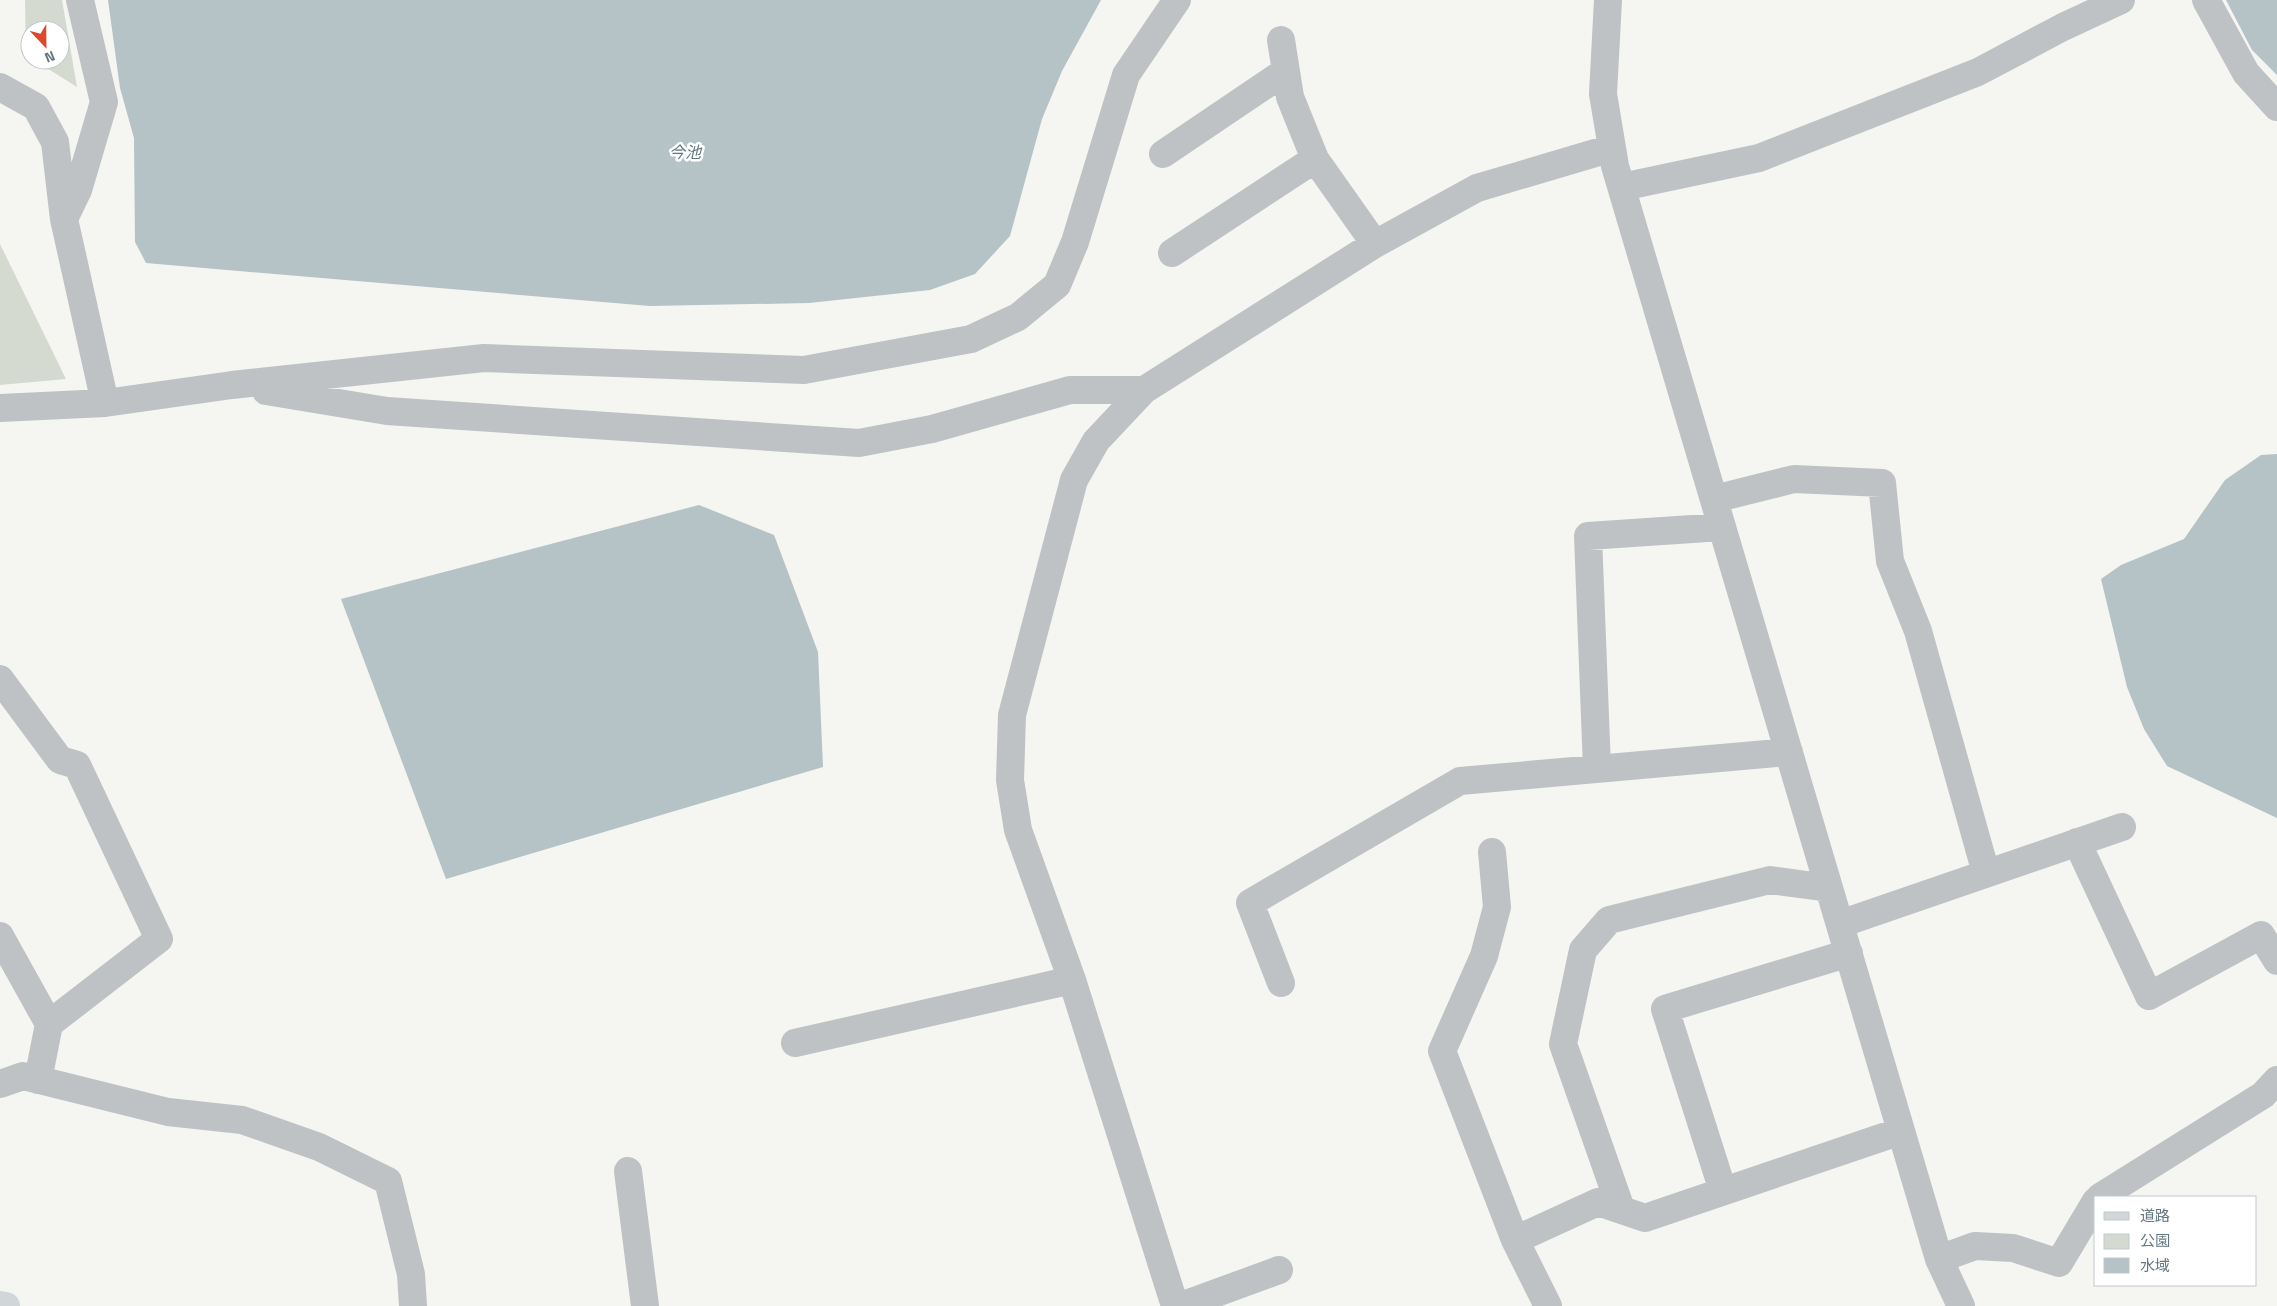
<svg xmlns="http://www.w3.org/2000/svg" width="2277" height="1306" font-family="'Titillium Web','Noto Sans JP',sans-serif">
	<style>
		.green { fill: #d5dad1 }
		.water { fill: #b5c2c6 }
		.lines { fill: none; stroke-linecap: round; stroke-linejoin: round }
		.minor { stroke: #bec2c5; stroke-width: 28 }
		.major { stroke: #d1d6d9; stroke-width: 28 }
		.labels { text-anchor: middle; stroke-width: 5; stroke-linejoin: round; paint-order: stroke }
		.water-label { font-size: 16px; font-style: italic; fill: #61787f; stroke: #fff }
	</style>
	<rect width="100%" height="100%" fill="#f5f5f1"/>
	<path class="green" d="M 25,0 L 62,0 L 77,87 L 34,60 L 60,60 L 60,30 L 30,30 L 30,58 L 26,55 Z
		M 0,244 L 66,379 L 0,385 Z"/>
	<path class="water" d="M 108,0 L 1101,0 L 1062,71 L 1042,119 L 1010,236 L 975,274 L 930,290 L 809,303 L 650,306 L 146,263 L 135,242 L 134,138 L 120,88 Z
		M 2226,0 L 2277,0 L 2277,75 L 2252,50 Z
		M 2277,454 L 2277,818 L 2167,766 L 2144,729 L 2127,687 L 2101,579 L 2121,565 L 2184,539 L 2225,480 L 2261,455 Z
		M 699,505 L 774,535 L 818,652 L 823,767 L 446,879 L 341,599 Z"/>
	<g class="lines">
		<path class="minor" d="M 1608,0 L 1603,94 L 1615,166 L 1939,1259 L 1961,1306
			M 2206,0 L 2246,73 L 2277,107
			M 1281,40 L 1290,97 L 1315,159 L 1375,244
			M 0,87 L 36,107 L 55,142 L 64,219 L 105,403
			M 1163,154 L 1286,71
			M 1622,187 L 1759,158 L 1978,72 L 2063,27 L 2121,0
			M 64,219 L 78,190 L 104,102 L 80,0
			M 1172,253 L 1315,159
			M 266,391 L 387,411 L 859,443 L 932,429 L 1070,390 L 1144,390
			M 0,408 L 105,403 L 232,385 L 484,358 L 804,370 L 971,339 L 1018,317 L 1057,285 L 1075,242 L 1126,75 L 1177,0
			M 1714,499 L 1794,479 L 1882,483 L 1890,561 L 1918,631 L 1986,873
			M 0,679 L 60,760 L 77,765 L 159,939 L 49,1024
			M 1597,768 L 1588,536 L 1722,527
			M 2077,842 L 2149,996 L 2261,935 L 2277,961
			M 1492,852 L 1497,907 L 1484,956 L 1442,1051 L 1515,1240 L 1548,1306
			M 1840,924 L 2122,827
			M 0,936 L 49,1024 L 38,1080
			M 1281,983 L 1250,903 L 1460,781 L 1789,752
			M 795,1043 L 1072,980
			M 0,1084 L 23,1076 L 168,1112 L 242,1120 L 319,1147 L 388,1181 L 411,1274 L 413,1306
			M 628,1171 L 645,1306
			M 1723,1191 L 1665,1009 L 1849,953
			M 2100,1197 L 2263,1095 L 2277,1080
			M 1621,1209 L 1563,1044 L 1583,950 L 1609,920 L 1770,880 L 1829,888
			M 1515,1240 L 1598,1202 L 1645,1218 L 1901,1131
			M 1939,1259 L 1975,1246 L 2013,1248 L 2059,1263 L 2096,1201
			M 1175,1306 L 1072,980 L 1018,830 L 1010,780 L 1012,715 L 1074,480 L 1096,441 L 1144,390 L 1375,244 L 1477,188 L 1612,148
			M 1181,1306 L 1279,1270"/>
		<path class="major" d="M 0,1305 L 6,1306"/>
	</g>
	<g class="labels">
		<g class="water-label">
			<text x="685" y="158">今池</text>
		</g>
	</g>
	<rect x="2094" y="1196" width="162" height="90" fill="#ffffff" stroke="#c1c9cd"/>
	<rect x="2104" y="1212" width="25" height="8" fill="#d1d6d9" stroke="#c1c9cd"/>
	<text x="2140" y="1221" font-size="15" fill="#657781">道路</text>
	<rect x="2104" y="1234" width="25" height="15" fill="#d5dad1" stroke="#c1c9cd"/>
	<text x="2140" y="1246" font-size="15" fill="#657781">公園</text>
	<rect x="2104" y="1258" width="25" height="15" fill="#b5c2c6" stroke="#c1c9cd"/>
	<text x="2140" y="1271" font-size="15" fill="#657781">水域</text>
	<g transform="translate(45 45) rotate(158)"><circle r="24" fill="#ffffff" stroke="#c1c9cd"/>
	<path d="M0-4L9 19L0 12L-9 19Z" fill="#dc482b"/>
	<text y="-8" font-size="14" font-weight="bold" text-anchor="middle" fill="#657781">N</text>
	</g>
</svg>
